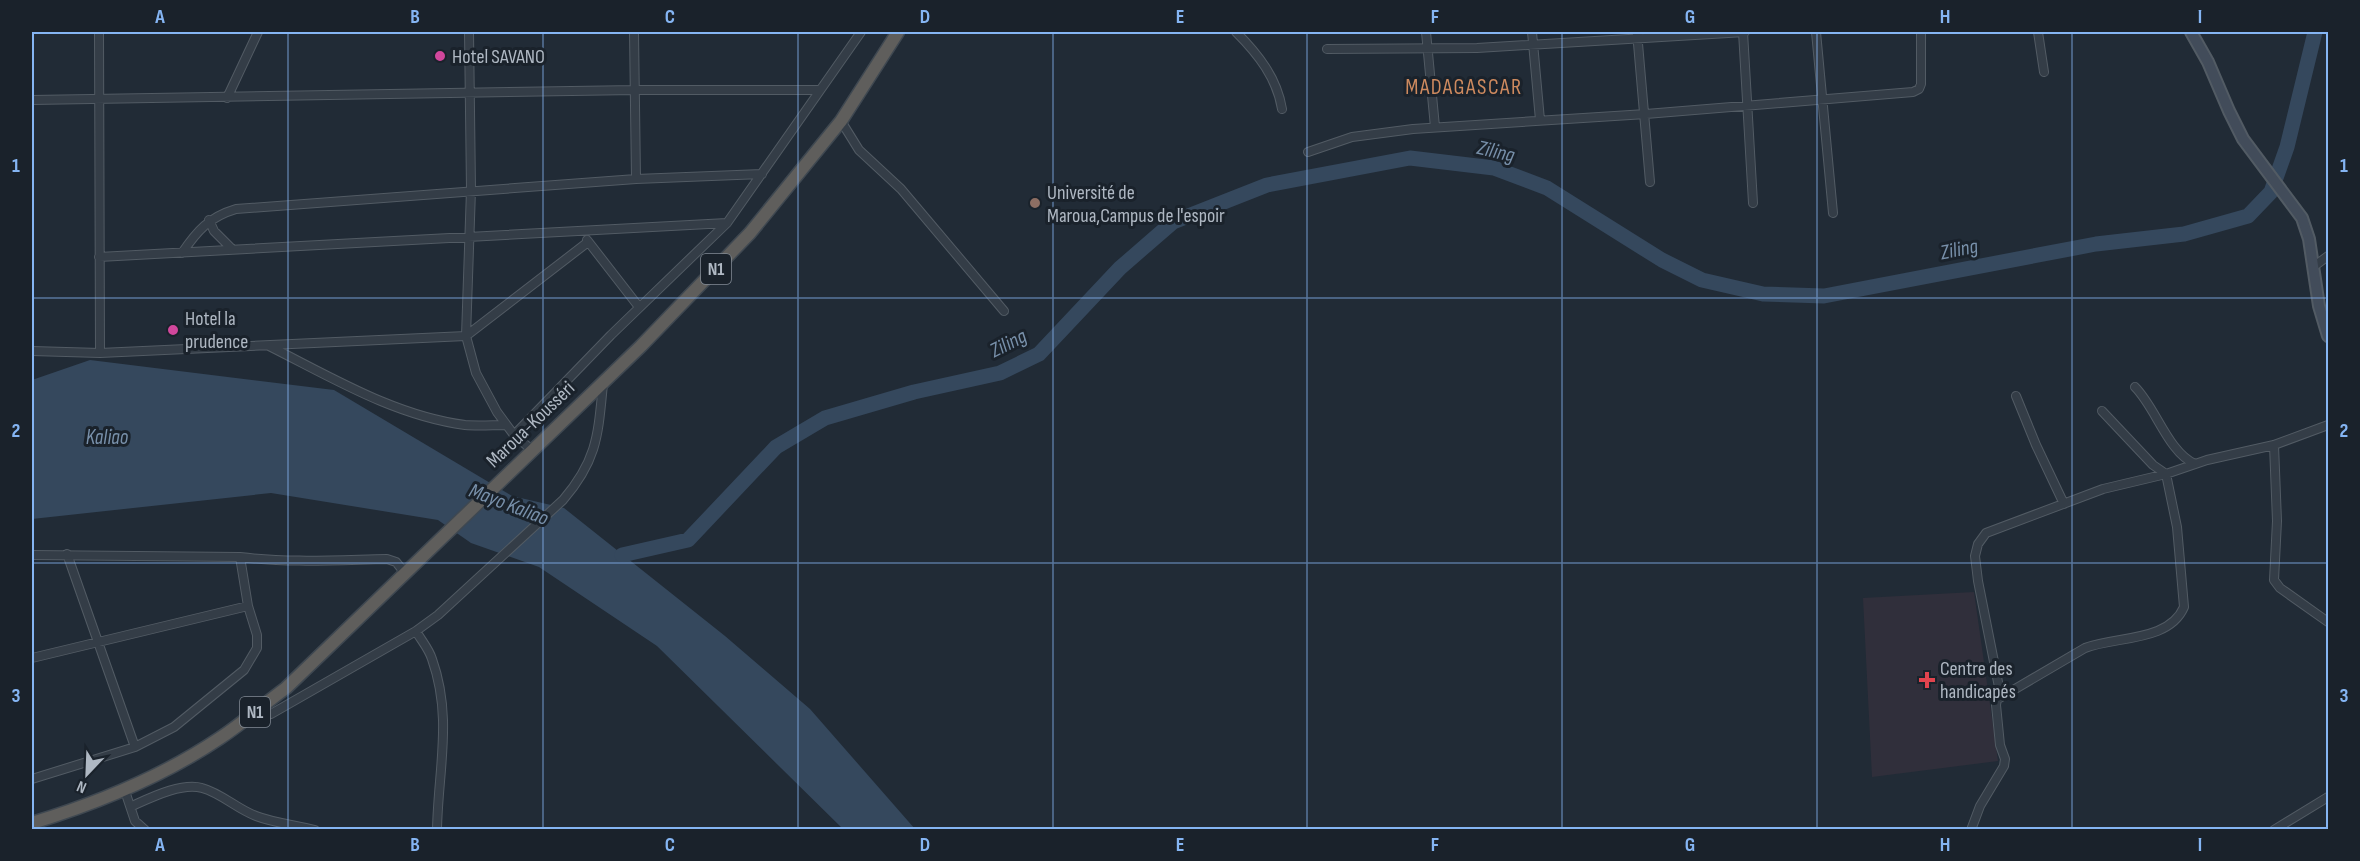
<svg xmlns="http://www.w3.org/2000/svg" width="2360" height="861" font-family="'Sofia Sans Condensed',sans-serif">
	<style>
		.medical { fill: #302f3b }
		.water { fill: #35485d }
		.lines { fill: none; stroke-linecap: round; stroke-linejoin: round }
		.river { stroke: #35485d; stroke-width: 15 }
		.minor-casing { stroke: #525b64; stroke-width: 10 }
		.secondary-casing { stroke: #525b64; stroke-width: 14 }
		.trunk-casing { stroke: #3f4851; stroke-width: 15 }
		.minor { stroke: #343d47; stroke-width: 8 }
		.secondary { stroke: #424c5a; stroke-width: 10 }
		.trunk { stroke: #5f5e5c; stroke-width: 12 }
		.grid { fill: none; stroke: #85b5f3; stroke-width: 1.5; stroke-opacity: 0.55 }
		.hotel-dot { fill: #d1479c; stroke: #1a222b; stroke-width: 2 }
		.education-dot { fill: #8d6e63; stroke: #1a222b; stroke-width: 2 }
		.health-dot { fill: #e0444e; stroke: #1a222b; stroke-width: 2 }
		.labels { text-anchor: middle; stroke-width: 6; stroke-linejoin: round; paint-order: stroke }
		.shield { fill: #1a222b; stroke: #828b95; stroke-width: 1.5 }
		.shield-label { font-size: 18px; font-weight: bold; fill: #afb8c3 }
		.poi-label { font-size: 20px; fill: #afb8c3; stroke: #1a222b; text-anchor: start }
		.street-label { font-size: 20px; fill: #afb8c3; stroke: #1a222b }
		.water-label { font-size: 21px; font-style: italic; fill: #7890aa; stroke: #1a222b }
		.quarter-label { font-size: 22px; letter-spacing: 1.5px; fill: #ce8a5f; stroke: #1a222b }
		.neatline { fill: none; stroke: #85b5f3; stroke-width: 2 }
		.grid-label { font-size: 20px; text-anchor: middle; font-weight: bold; fill: #85b5f3 }
	</style>
	<rect width="100%" height="100%" fill="#212b36"/>
	<path class="medical" d="M 1974,592 L 1998,761 L 1872,777 L 1863,598 Z"/>
	<path class="water" d="M 90,360 L 334,390 L 512,496 L 564,508 L 725,636 L 810,709 L 915,829 L 843,829 L 657,646 L 539,567 L 471,543 L 438,520 L 271,493 L 32,519 L 32,380 Z"/>
	<g class="lines">
		<path class="river" d="M 622,555 L 688,540 L 776,447 L 825,418 L 914,392 L 1000,373 L 1039,354 L 1120,268 L 1173,222 L 1267,185 L 1410,158 L 1494,168 L 1547,188 L 1662,260 L 1702,280 L 1763,294 L 1824,296 L 2096,244 L 2184,234 L 2248,216 L 2271,192 L 2287,147 L 2315,32"/>
		<defs>
			<path id="minor" d="M 99,32 L 100,353
				M 469,32 L 471,190 L 466,336 L 476,373 L 497,412 L 514,435 L 532,450
				M 634,32 L 636,179
				M 1236,32 C 1258,54 1277,78 1282,109
				M 1426,32 L 1435,127
				M 1532,32 L 1540,120
				M 1637,32 L 1650,182
				M 1743,32 L 1753,203
				M 1816,32 L 1833,213
				M 2038,32 L 2044,72
				M 1327,49 L 1477,48 L 1745,32
				M 227,98 L 258,32
				M 32,100 L 635,90 L 819,90
				M 841,121 L 859,150 L 901,189 L 1004,311
				M 1308,152 L 1352,137 L 1413,129 L 1646,114 L 1913,92 L 1919,89 L 1921,84 L 1921,32
				M 209,220 L 214,231 L 232,249
				M 587,240 L 639,307
				M 182,253 C 197,231 209,217 236,209 L 636,179 L 762,174
				M 99,257 L 727,223
				M 2313,267 L 2328,256
				M 269,346 C 331,377 395,416 465,425 C 478,426 493,425 506,425
				M 32,351 L 100,353 L 466,336 L 588,242
				M 2135,387 C 2156,408 2168,452 2195,464
				M 2016,396 L 2036,445 L 2064,504
				M 514,435 L 611,335 L 727,223 L 861,32
				M 2274,445 L 2277,521 L 2274,580 L 2280,588 L 2328,622
				M 67,554 L 135,747
				M 32,555 L 240,557 C 289,563 337,560 387,559 L 396,562 L 405,573
				M 416,631 C 421,640 429,649 432,659 C 453,718 438,770 437,830
				M 32,658 L 248,606
				M 1998,699 L 2085,648 C 2116,636 2169,642 2184,607 L 2177,527 L 2166,474 L 2153,465 L 2102,411
				M 247,719 L 254,719 L 271,714 L 416,631 L 438,615 L 563,500 C 598,459 598,434 603,384
				M 32,779 L 135,747 L 174,727 L 244,670 L 257,648 L 257,635 L 248,606 L 240,557
				M 125,791 L 135,821 L 145,830
				M 132,806 C 150,798 182,782 202,788 C 221,793 237,809 256,816 C 274,823 296,825 315,830
				M 1971,830 L 1980,806 L 2004,766 L 2005,759 L 2000,745 L 1996,705 L 1999,687 L 1978,581 L 1975,556 L 1978,544 L 1986,533 L 2103,489 L 2166,474 L 2207,460 L 2274,445 L 2328,425
				M 2274,830 L 2328,797"/>
			<path id="secondary" d="M 2191,32 L 2208,62 L 2229,111 L 2243,139 L 2302,218 L 2309,239 L 2319,306 L 2328,336"/>
			<path id="trunk" d="M 32,823 C 98,803 162,777 220,738 C 243,723 264,704 286,688 L 641,346 L 750,233 L 841,121 L 898,32"/>
		</defs>
		<use href="#minor" class="minor-casing"/>
		<use href="#secondary" class="secondary-casing"/>
		<use href="#trunk" class="trunk-casing"/>
		<use href="#minor" class="minor"/>
		<use href="#secondary" class="secondary"/>
		<use href="#trunk" class="trunk"/>
	</g>
	<path class="grid" d="M 288,32 L 288,830M 543,32 L 543,830M 798,32 L 798,830M 1053,32 L 1053,830M 1307,32 L 1307,830M 1562,32 L 1562,830M 1817,32 L 1817,830M 2072,32 L 2072,830M 32,298 L 2328,298M 32,563 L 2328,563"/>
	<g class="hotel-dot">
		<circle cx="440" cy="56" r="6"/>
		<circle cx="173" cy="330" r="6"/>
	</g>
	<circle class="education-dot" cx="1035" cy="203" r="6"/>
	<path class="health-dot" d="M1924 671h6v6h6v6h-6v6h-6v-6h-6v-6h6z"/>
	<g class="labels">
		<g class="shield">
			<rect x="701" y="254" width="30" height="30" rx="4.5"/>
			<rect x="240" y="697" width="30" height="30" rx="4.5"/>
		</g>
		<g class="shield-label">
			<text x="716" y="275">N1</text>
			<text x="255" y="718">N1</text>
		</g>
		<g class="poi-label">
			<text x="452" y="63">Hotel SAVANO</text>
			<text x="1047" y="199">Université de<tspan x="1047" dy="23">Maroua,Campus de l'espoir</tspan></text>
			<text x="185" y="325">Hotel la<tspan x="185" dy="23">prudence</tspan></text>
			<text x="1940" y="675">Centre des<tspan x="1940" dy="23">handicapés</tspan></text>
		</g>
		<g class="street-label">
			<text transform="translate(530 424) rotate(-44)" y="7">Maroua-Kousséri</text>
		</g>
		<g class="water-label">
			<text transform="translate(1496 151) rotate(13)" y="7">Ziling</text>
			<text transform="translate(1959 249) rotate(-11)" y="7">Ziling</text>
			<text transform="translate(1008 343) rotate(-27)" y="7">Ziling</text>
			<text x="107" y="444">Kaliao</text>
			<text transform="translate(509 504) rotate(21)" y="7">Mayo Kaliao</text>
		</g>
		<g class="quarter-label">
			<text x="1464" y="94">MADAGASCAR</text>
		</g>
	</g>
	<rect width="2360" height="861" fill="none" stroke="#1a222b" stroke-width="66"/>
	<g transform="translate(87 774) rotate(203)" stroke="#1a222b" stroke-width="4.5" paint-order="stroke">
	<path d="M0-4.5L10 22L0 15L-10 22Z" fill="#afb8c3"/>
	<text y="-9" font-size="16" font-weight="bold" text-anchor="middle" fill="#afb8c3">N</text>
	</g>
	<rect x="33" y="33" width="2294" height="795" class="neatline"/>
	<g class="grid-label">
		<text x="160" y="23">A</text>
		<text x="415" y="23">B</text>
		<text x="670" y="23">C</text>
		<text x="925" y="23">D</text>
		<text x="1180" y="23">E</text>
		<text x="1435" y="23">F</text>
		<text x="1690" y="23">G</text>
		<text x="1945" y="23">H</text>
		<text x="2200" y="23">I</text>
		<text x="16" y="172">1</text>
		<text x="2344" y="172">1</text>
		<text x="16" y="437">2</text>
		<text x="2344" y="437">2</text>
		<text x="16" y="702">3</text>
		<text x="2344" y="702">3</text>
		<text x="160" y="851">A</text>
		<text x="415" y="851">B</text>
		<text x="670" y="851">C</text>
		<text x="925" y="851">D</text>
		<text x="1180" y="851">E</text>
		<text x="1435" y="851">F</text>
		<text x="1690" y="851">G</text>
		<text x="1945" y="851">H</text>
		<text x="2200" y="851">I</text>
	</g>
</svg>
